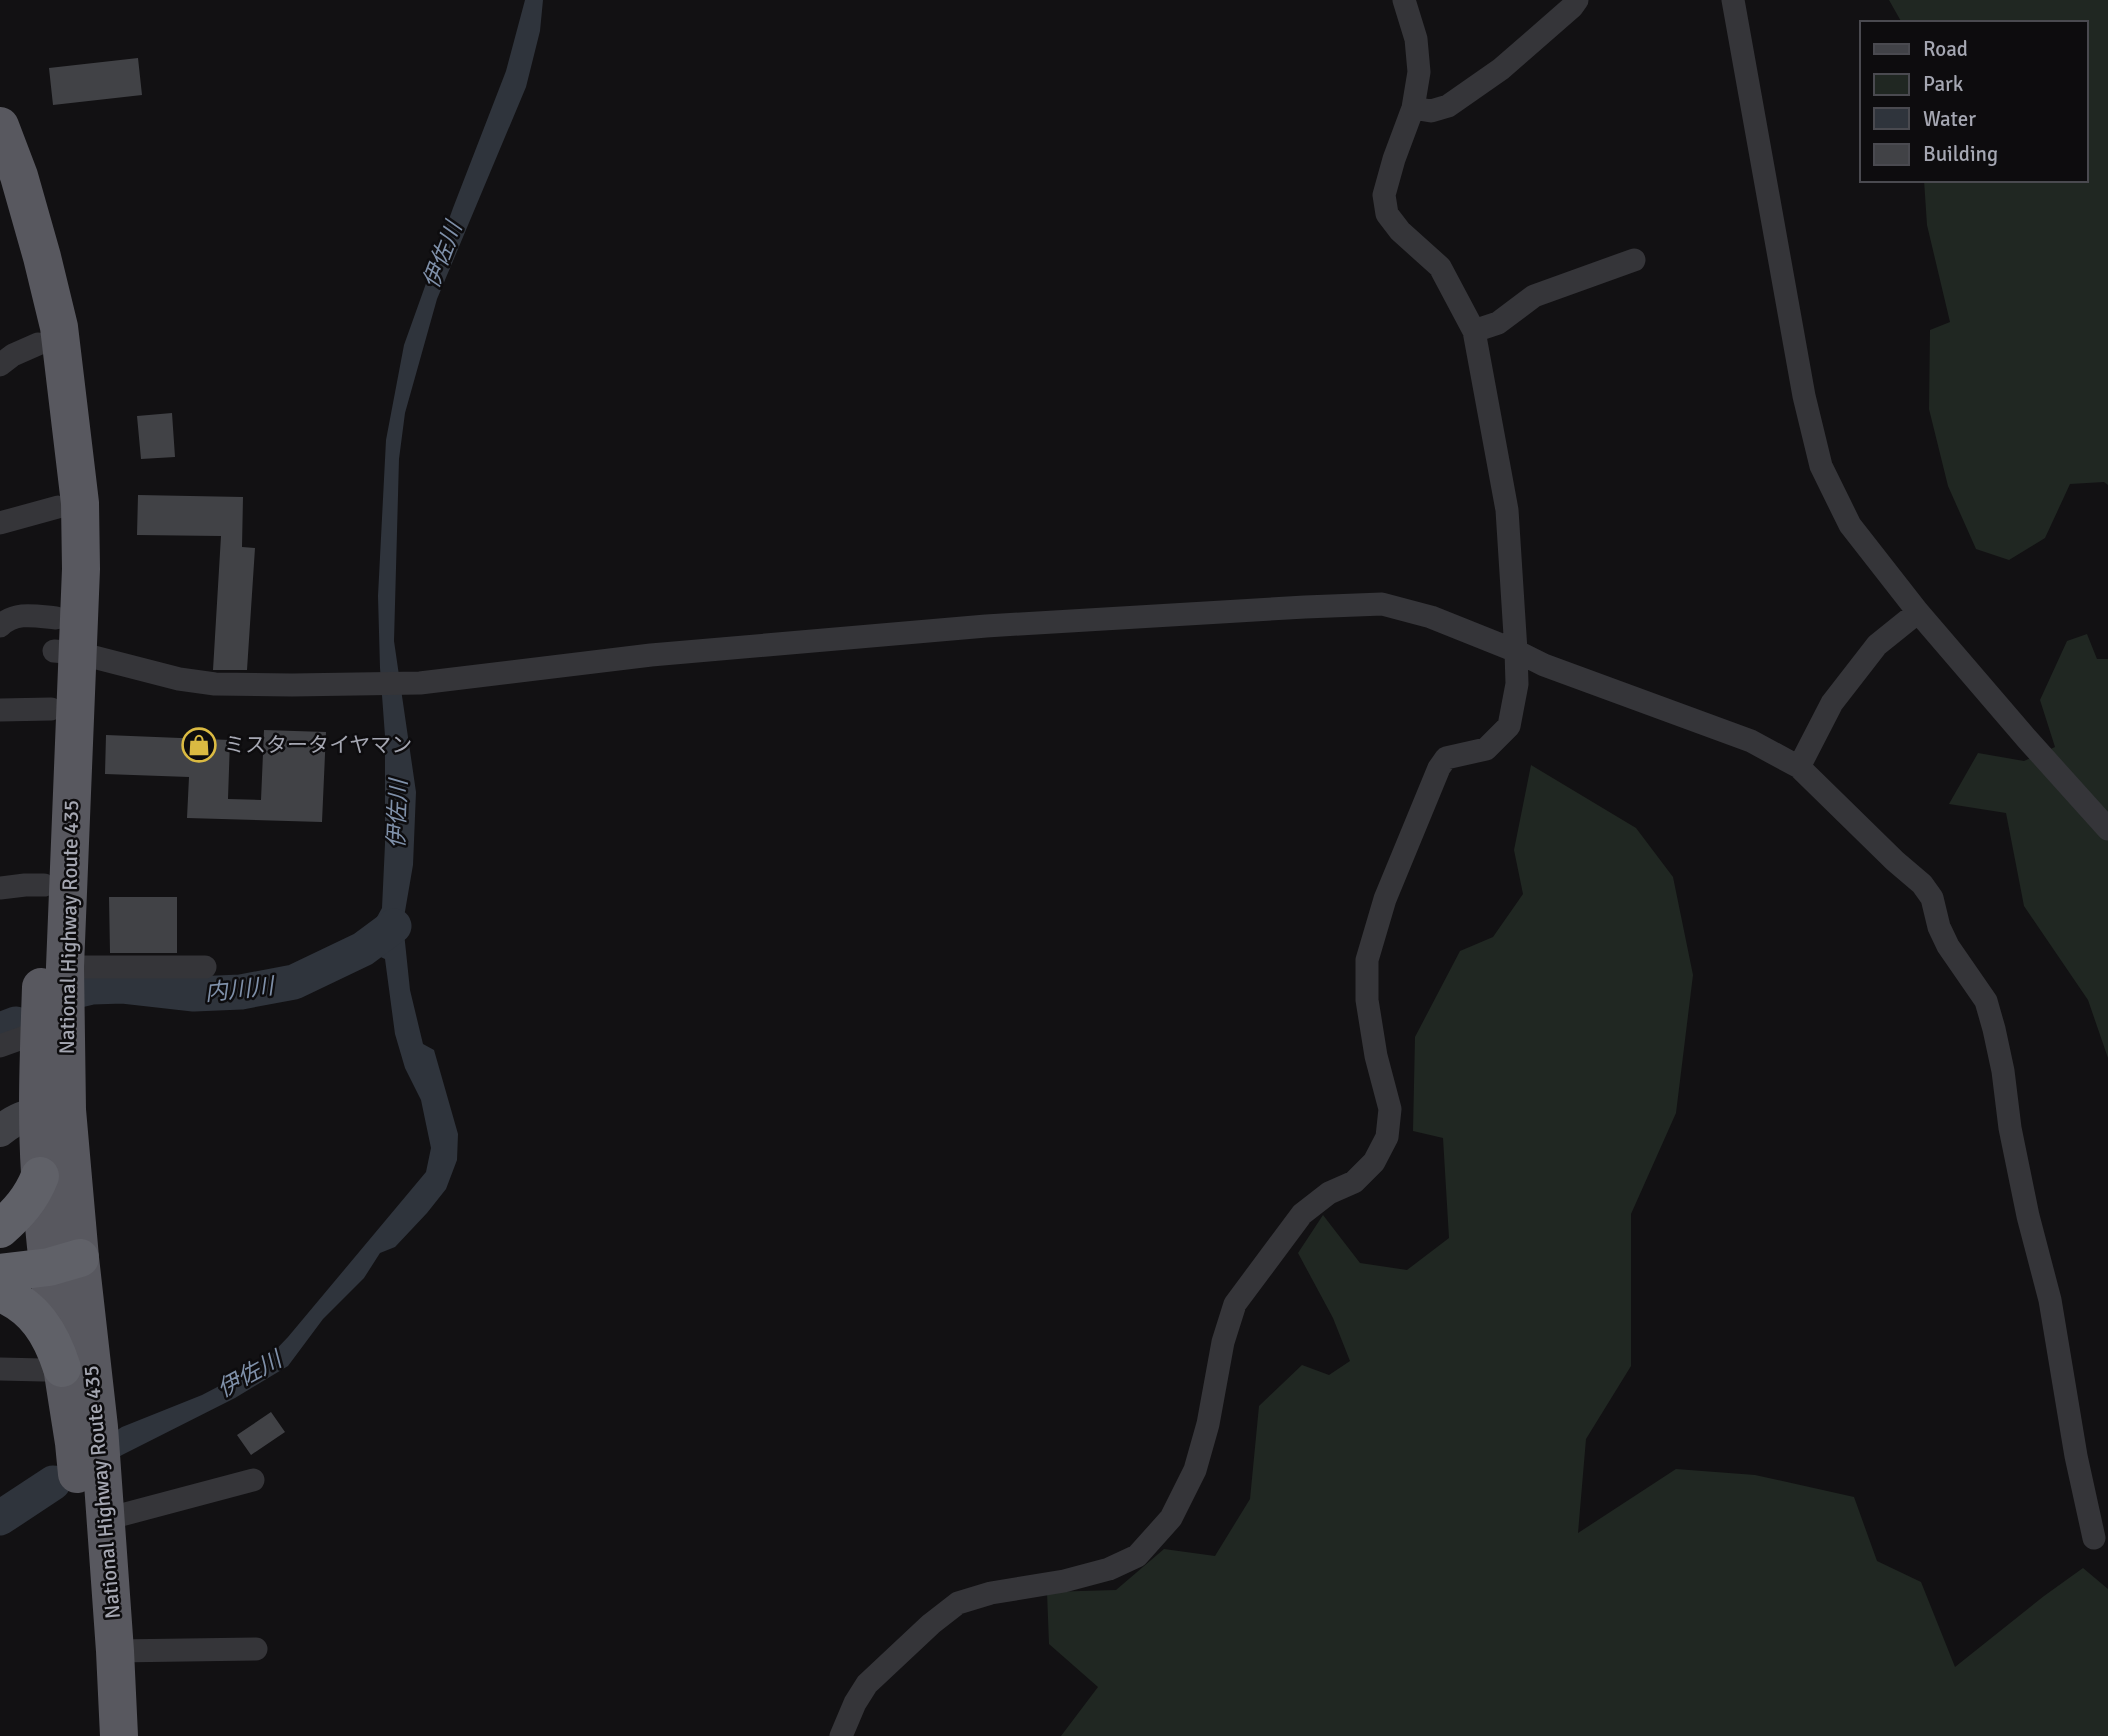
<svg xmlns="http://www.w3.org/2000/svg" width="2108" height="1736" font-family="Signika,'Noto Sans JP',sans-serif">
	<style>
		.green { fill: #202722 }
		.water { fill: #2f343c }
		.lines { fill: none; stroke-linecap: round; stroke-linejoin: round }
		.river { stroke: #2f343c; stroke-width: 35 }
		.building { fill: #414246 }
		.minor { stroke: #353539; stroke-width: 23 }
		.secondary { stroke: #414247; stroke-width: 32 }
		.trunk { stroke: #58585f; stroke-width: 38 }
		.motorway { stroke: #606168; stroke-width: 38 }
		.labels { text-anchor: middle; stroke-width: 5; stroke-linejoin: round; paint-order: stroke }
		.poi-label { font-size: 21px; fill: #a5a7b2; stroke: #0d0c0e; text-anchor: start }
		.street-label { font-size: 21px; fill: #a5a7b2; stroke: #0d0c0e }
		.water-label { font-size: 23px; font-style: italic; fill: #7f90a9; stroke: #0d0c0e }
	</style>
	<rect width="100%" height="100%" fill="#121113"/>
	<path class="green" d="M 1889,0 L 2108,0 L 2108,485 L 2104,482 L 2070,484 L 2045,538 L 2009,560 L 1976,549 L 1948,486 L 1929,409 L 1930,330 L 1950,322 L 1927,225 L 1924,180 L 2085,180 L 2085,23 L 1902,23 Z
		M 2087,634 L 2097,659 L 2108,659 L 2108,1058 L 2088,1000 L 2024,906 L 2006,813 L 1949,804 L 1978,753 L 2024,761 L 2055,747 L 2040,700 L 2067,641 Z
		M 1531,765 L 1636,828 L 1673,877 L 1693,975 L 1676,1113 L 1631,1214 L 1631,1366 L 1586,1439 L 1578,1533 L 1676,1469 L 1755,1475 L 1854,1497 L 1877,1561 L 1921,1582 L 1955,1667 L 2044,1596 L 2083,1568 L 2108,1589 L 2108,1736 L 1061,1736 L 1098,1687 L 1049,1644 L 1047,1592 L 1116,1590 L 1164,1549 L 1215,1556 L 1250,1499 L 1259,1406 L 1302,1365 L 1329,1375 L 1350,1361 L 1333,1318 L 1298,1253 L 1323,1215 L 1360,1263 L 1407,1270 L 1449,1238 L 1443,1138 L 1413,1131 L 1415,1037 L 1460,951 L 1493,937 L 1523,894 L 1514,850 Z"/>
	<path class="water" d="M 525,0 L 543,0 L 540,31 L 526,87 L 437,299 L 405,413 L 399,459 L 394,641 L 416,792 L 413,865 L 403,923 L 410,990 L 423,1044 L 434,1050 L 458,1134 L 457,1160 L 446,1189 L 427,1213 L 395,1247 L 380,1253 L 364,1278 L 323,1319 L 288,1366 L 235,1398 L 122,1455 L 33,1504 L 12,1509 L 32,1485 L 122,1427 L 202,1395 L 246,1372 L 266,1360 L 288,1337 L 426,1172 L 431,1148 L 421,1100 L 405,1068 L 395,1034 L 385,959 L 372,953 L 370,930 L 382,908 L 385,844 L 385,736 L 380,668 L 378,596 L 386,440 L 404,345 L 453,208 L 506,71 Z"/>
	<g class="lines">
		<path class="river" d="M 71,992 L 92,987 L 123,986 L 194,994 L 241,992 L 294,982 L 363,949 L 394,926
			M 0,1030 L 16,1024
			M 0,1518 L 53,1483"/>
	</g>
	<path class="building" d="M 138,58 L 142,95 L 53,105 L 49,68 Z
		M 172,413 L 175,457 L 141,459 L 137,416 Z
		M 138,495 L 243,497 L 242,547 L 255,548 L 247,670 L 213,670 L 221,536 L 137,535 Z
		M 264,730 L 326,732 L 322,822 L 187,818 L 189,777 L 105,774 L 106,735 L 230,740 L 228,799 L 261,800 Z
		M 109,897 L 177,897 L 177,953 L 110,953 Z
		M 271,1412 L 285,1432 L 251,1455 L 237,1435 Z"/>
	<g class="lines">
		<path class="minor" d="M 1733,0 L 1804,396 L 1821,466 L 1850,525 L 1918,612 L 2027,739 L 2108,829
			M 1413,108 L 1431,111 L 1448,106 L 1501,69 L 1572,7 L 1577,0
			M 1474,331 L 1498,323 L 1534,296 L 1634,260
			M 0,365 L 13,355 L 38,344
			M 0,523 L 58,507
			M 0,626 C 16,611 35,616 56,618
			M 54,651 L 78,653 L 179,679 L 215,684 L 292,685 L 420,683 L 651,655 L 986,626 L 1305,607 L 1382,604 L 1431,617 L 1516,651 L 1544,665 L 1751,741 L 1799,767 L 1832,703 L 1877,645 L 1918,612
			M 0,710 L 51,709
			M 1799,767 L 1895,861 L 1922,884 L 1932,898 L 1939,927 L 1948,946 L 1986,1001 L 1994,1029 L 2003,1071 L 2010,1128 L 2028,1216 L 2050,1300 L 2076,1456 L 2094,1538
			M 0,888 L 25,885 L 44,885
			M 65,967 L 205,967
			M 0,1046 L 39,1032
			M 0,1369 L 43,1370 L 62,1368
			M 106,1519 L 253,1480
			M 115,1651 L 256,1649
			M 841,1736 L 855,1703 L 867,1684 L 931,1624 L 958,1603 L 991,1593 L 1064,1581 L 1109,1569 L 1137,1556 L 1171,1518 L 1195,1470 L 1208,1424 L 1223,1342 L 1235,1304 L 1302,1214 L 1329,1193 L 1354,1182 L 1374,1162 L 1387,1137 L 1390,1109 L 1376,1056 L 1367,1000 L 1367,960 L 1385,899 L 1439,768 L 1446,758 L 1486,749 L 1509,726 L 1517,684 L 1516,651 L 1507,510 L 1474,331 L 1440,267 L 1400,231 L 1387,214 L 1384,195 L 1394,159 L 1413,108 L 1419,72 L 1416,39 L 1404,0"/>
		<path class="secondary" d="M 0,1131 C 18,1116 35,1112 59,1111"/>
		<path class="trunk" d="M 0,126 L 19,176 L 42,257 L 59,327 L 80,503 L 81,569 L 65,967 L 67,1110 L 80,1258 L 99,1427 L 115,1651 L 119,1736
			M 41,987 C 39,1049 36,1111 40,1173 C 45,1264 60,1354 74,1443 L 77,1474"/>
		<path class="motorway" d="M 0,1229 C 18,1213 31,1199 40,1176
			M 0,1273 L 49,1267 L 80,1258
			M 0,1293 C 35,1307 51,1334 62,1368"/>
	</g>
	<defs>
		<symbol id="shop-ring" viewBox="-11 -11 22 22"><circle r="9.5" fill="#0d0c0e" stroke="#daba42" stroke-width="1.5"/><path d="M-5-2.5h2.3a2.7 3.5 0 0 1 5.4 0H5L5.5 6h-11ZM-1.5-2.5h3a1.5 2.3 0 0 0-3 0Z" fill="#daba42"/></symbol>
	</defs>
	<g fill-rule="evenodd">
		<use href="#shop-ring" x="180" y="726" width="38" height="38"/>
	</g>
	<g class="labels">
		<g class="poi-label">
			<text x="224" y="752">ミスタータイヤマン</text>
		</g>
		<g class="street-label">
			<text transform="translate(69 927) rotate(-89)" y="7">National Highway Route 435</text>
			<text transform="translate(102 1492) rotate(-95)" y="7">National Highway Route 435</text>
		</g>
		<g class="water-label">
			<text transform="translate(442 255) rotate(-69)" y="8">伊佐川</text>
			<text transform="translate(397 814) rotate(-88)" y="8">伊佐川</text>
			<text transform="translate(239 989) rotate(-6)" y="8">内川川</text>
			<text transform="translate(249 1374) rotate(-29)" y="8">伊佐川</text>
		</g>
	</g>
	<rect x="1860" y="21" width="228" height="161" fill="#0d0c0e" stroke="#4a4a50" stroke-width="2"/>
	<rect x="1874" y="44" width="35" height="10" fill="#414247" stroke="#4a4a50" stroke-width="2"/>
	<text x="1923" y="56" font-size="21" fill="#a5a7b2">Road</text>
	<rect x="1874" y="74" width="35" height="21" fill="#202722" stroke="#4a4a50" stroke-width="2"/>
	<text x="1923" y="91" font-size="21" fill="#a5a7b2">Park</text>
	<rect x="1874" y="108" width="35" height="21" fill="#2f343c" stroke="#4a4a50" stroke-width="2"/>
	<text x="1923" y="126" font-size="21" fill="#a5a7b2">Water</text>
	<rect x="1874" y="144" width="35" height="21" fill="#414246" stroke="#4a4a50" stroke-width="2"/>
	<text x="1923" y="161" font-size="21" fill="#a5a7b2">Building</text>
</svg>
